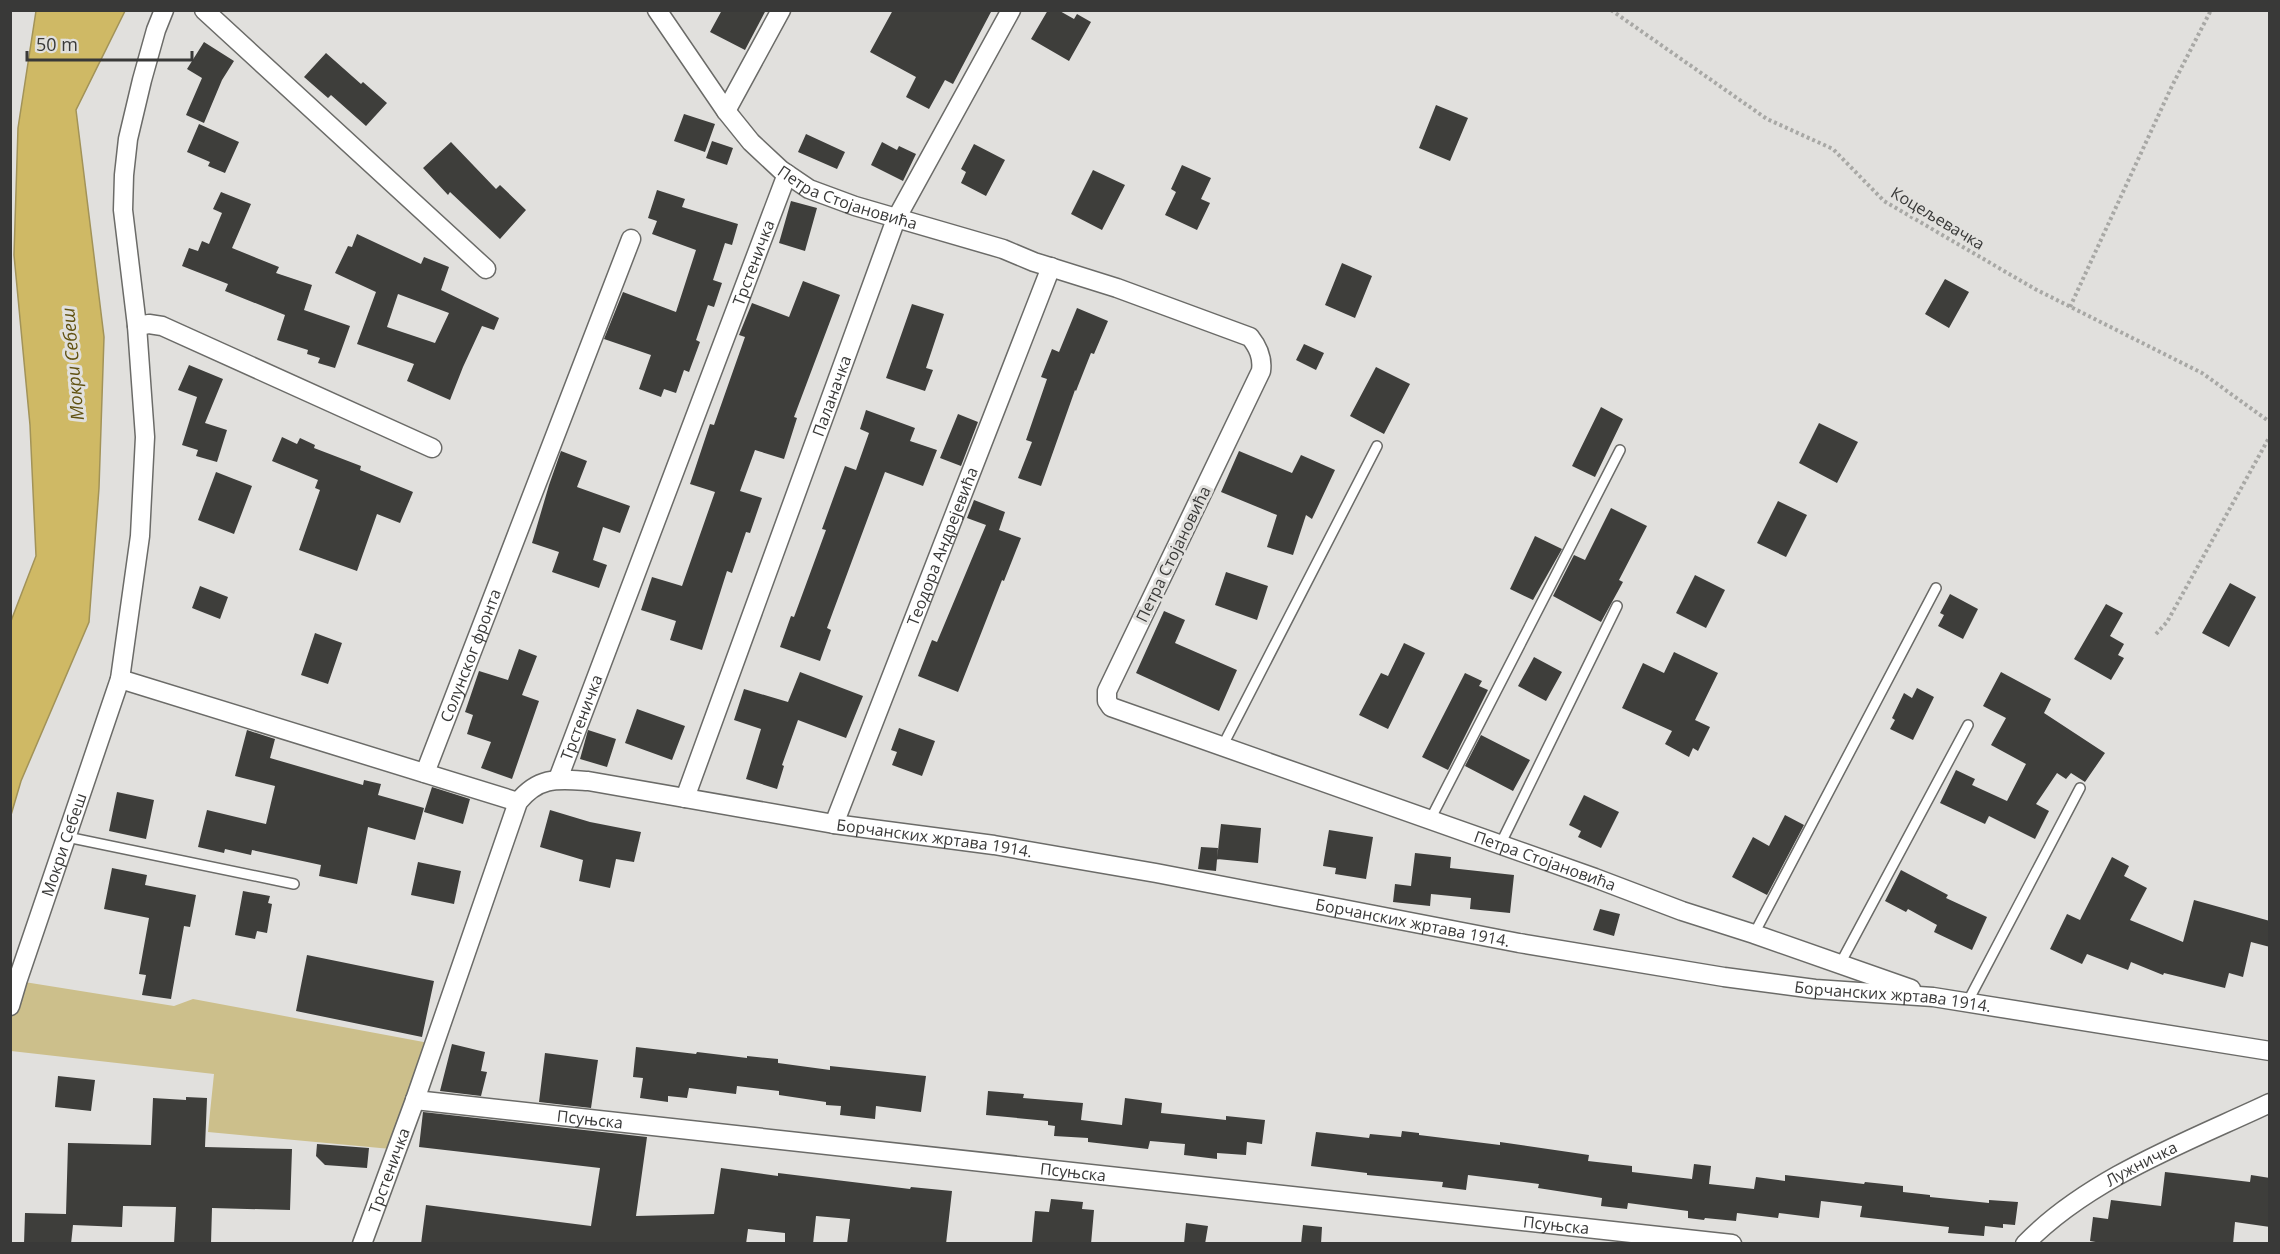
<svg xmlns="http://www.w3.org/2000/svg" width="2280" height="1254" font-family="'Open Sans',sans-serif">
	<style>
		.green { fill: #ccbf8b }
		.water { fill: #cfb965; stroke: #a29358; stroke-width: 1.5 }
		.building { fill: #3e3e3b; fill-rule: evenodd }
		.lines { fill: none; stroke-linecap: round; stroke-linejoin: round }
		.lane-casing { stroke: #6b6b68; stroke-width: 12 }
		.street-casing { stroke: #6b6b68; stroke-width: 21 }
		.path { stroke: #a8a8a5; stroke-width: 4; stroke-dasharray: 3 3; stroke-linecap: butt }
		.lane { stroke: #fff; stroke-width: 9 }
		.street { stroke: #fff; stroke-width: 18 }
		.labels { text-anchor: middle; stroke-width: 6; stroke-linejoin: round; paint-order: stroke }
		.street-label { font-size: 16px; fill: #393938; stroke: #e1e0dd }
		.water-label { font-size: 18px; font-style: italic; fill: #605110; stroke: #e1e0dd }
	</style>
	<rect width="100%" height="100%" fill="#e1e0dd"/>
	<path class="green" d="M 12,980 L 174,1006 L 193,999 L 429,1043 L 391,1149 L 208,1132 L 214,1074 L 11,1051 Z"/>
	<path class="water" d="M 36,11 L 125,11 L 76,110 L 104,337 L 99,488 L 89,622 L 21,781 L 11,815 L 11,621 L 36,556 L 30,425 L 14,255 L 18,128 Z"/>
	<path class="building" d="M 722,10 L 766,10 L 745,50 L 710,32 Z
		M 893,10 L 992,10 L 953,84 L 945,80 L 929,109 L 906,97 L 916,77 L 870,52 Z
		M 1048,10 L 1058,10 L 1074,19 L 1077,14 L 1091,22 L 1069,61 L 1031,39 Z
		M 204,42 L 234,61 L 222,80 L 204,123 L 186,115 L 202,78 L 187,69 Z
		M 326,53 L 361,84 L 363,82 L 387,103 L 366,126 L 331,95 L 328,98 L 304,77 Z
		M 1436,105 L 1468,118 L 1450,161 L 1419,148 Z
		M 684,114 L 715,124 L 705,152 L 674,141 Z
		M 199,124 L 239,142 L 225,173 L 208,166 L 210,162 L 187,152 Z
		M 806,134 L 845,152 L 837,169 L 798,152 Z
		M 712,141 L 733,148 L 727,165 L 706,158 Z
		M 451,142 L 496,189 L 500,185 L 526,210 L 500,239 L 450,192 L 448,195 L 423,168 Z
		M 882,142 L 897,150 L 899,146 L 916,154 L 903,181 L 871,165 Z
		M 974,144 L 1005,160 L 986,196 L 961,183 L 966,172 L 961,169 Z
		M 1182,165 L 1211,178 L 1201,199 L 1210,203 L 1197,230 L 1165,215 L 1176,192 L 1171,189 Z
		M 1093,170 L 1125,185 L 1102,230 L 1071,214 Z
		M 657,190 L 685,199 L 682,207 L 738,224 L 732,245 L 725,243 L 713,280 L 722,283 L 714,307 L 708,305 L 696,340 L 700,342 L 689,372 L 684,370 L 676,393 L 664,389 L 661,397 L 639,389 L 651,355 L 604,339 L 623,292 L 676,312 L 696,250 L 652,234 L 657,221 L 648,218 Z
		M 221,192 L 251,204 L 232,248 L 279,267 L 276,273 L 312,285 L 304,310 L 350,326 L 335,368 L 318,363 L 320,358 L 307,354 L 308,350 L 277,340 L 285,315 L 225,291 L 228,284 L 182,266 L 189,248 L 198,251 L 202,241 L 209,244 L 222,213 L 213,209 Z
		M 791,201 L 817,208 L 805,251 L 779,243 Z
		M 357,234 L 421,264 L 424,257 L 449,267 L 441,290 L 499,318 L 494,330 L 482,326 L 463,367 L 450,400 L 407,381 L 414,364 L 357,344 L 376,292 L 335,273 L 348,246 L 352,247 ZM 398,294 L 449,313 L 435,343 L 387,327 Z
		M 1342,263 L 1372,276 L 1355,318 L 1325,305 Z
		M 1945,279 L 1969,292 L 1949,328 L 1925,314 Z
		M 803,281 L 840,295 L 794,417 L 797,418 L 784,459 L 755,450 L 740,491 L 762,498 L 750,533 L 746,532 L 732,573 L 727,571 L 702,650 L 670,640 L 676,621 L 641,610 L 652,577 L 682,586 L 715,492 L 690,484 L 710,424 L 714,425 L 745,337 L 739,335 L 752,303 L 789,317 Z
		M 912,304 L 944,314 L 926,368 L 933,370 L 925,391 L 886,378 Z
		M 1077,308 L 1108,321 L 1094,354 L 1091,353 L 1076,391 L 1075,390 L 1041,486 L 1018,478 L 1032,442 L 1026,440 L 1047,379 L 1041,377 L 1052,349 L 1059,352 Z
		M 1304,344 L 1324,353 L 1316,370 L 1296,360 Z
		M 189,365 L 223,379 L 205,423 L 227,430 L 217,462 L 196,456 L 198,450 L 182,445 L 197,397 L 178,390 Z
		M 1376,367 L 1410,384 L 1384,434 L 1350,416 Z
		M 1601,407 L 1623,419 L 1595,477 L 1572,466 Z
		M 866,410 L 915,428 L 910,441 L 937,450 L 923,486 L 885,472 L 827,628 L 831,630 L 820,661 L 780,647 L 791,616 L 794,617 L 826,530 L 822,529 L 845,466 L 856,470 L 869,433 L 860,429 Z
		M 958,414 L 978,422 L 961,466 L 940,458 Z
		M 1819,423 L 1858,442 L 1837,483 L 1799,463 Z
		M 282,437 L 297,444 L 300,438 L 315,445 L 314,448 L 361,466 L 360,470 L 413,492 L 400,523 L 377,514 L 357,571 L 299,550 L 320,490 L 315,488 L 318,480 L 272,461 Z
		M 561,451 L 587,461 L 577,487 L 630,506 L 620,533 L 603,527 L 593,560 L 607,565 L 599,588 L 552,572 L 559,552 L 532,543 L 549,485 Z
		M 1239,451 L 1292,473 L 1301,455 L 1335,470 L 1312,519 L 1306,515 L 1293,555 L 1267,547 L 1277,515 L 1221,492 Z
		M 216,472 L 252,486 L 234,534 L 198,520 Z
		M 974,500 L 1005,512 L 999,530 L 1021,538 L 1004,581 L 1002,580 L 958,692 L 918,676 L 932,640 L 937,642 L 986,525 L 967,518 Z
		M 1778,501 L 1807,515 L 1786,557 L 1757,543 Z
		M 1611,508 L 1647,526 L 1619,580 L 1623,582 L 1601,622 L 1553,596 L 1574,555 L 1585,560 Z
		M 1535,536 L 1562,549 L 1533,600 L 1510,589 Z
		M 1226,572 L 1268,586 L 1257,620 L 1215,605 Z
		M 1695,575 L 1725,590 L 1706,628 L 1676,613 Z
		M 2230,583 L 2256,597 L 2229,647 L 2202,633 Z
		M 200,586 L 228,597 L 220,619 L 192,608 Z
		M 1950,594 L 1978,609 L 1963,639 L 1938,626 L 1944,615 L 1940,613 Z
		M 2106,604 L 2123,613 L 2110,636 L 2124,644 L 2118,655 L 2124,658 L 2111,680 L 2074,659 Z
		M 1164,611 L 1185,620 L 1175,643 L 1237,670 L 1219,711 L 1136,673 Z
		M 315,633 L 342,643 L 328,684 L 301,675 Z
		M 1404,643 L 1425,653 L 1388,729 L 1359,715 L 1381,673 L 1388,676 Z
		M 519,649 L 537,656 L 522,695 L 539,701 L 512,779 L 481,768 L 491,742 L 467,734 L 473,715 L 465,712 L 479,671 L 508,680 Z
		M 1674,652 L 1718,673 L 1695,720 L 1710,727 L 1698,751 L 1693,748 L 1689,757 L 1665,744 L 1672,731 L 1622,708 L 1643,663 L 1664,673 Z
		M 1534,657 L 1562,672 L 1546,701 L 1518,686 Z
		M 800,672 L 863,696 L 846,738 L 798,720 L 782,765 L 784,766 L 777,789 L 746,779 L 761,729 L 734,720 L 744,689 L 788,702 Z
		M 2001,672 L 2051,699 L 2044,713 L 2105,753 L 2085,782 L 2071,773 L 2066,779 L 2057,773 L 2036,804 L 2049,811 L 2035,839 L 1989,816 L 1985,824 L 1940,803 L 1956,770 L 1975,779 L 1972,785 L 2007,801 L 2026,764 L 1991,745 L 2006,718 L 1983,706 Z
		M 1465,673 L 1482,681 L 1479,686 L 1488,690 L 1448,770 L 1422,757 Z
		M 1917,688 L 1934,697 L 1913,740 L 1890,729 L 1895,720 L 1892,718 L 1904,693 L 1912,698 Z
		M 637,709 L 685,726 L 672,760 L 625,743 Z
		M 899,728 L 935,741 L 922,776 L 892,765 L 897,752 L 891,750 Z
		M 247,730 L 275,739 L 270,758 L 363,785 L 364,780 L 381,784 L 378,795 L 424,808 L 415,840 L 368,827 L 357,884 L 319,876 L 321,865 L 252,850 L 251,855 L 225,849 L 224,853 L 198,847 L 207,810 L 266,824 L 275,786 L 235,776 Z
		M 588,730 L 616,739 L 607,767 L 580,759 Z
		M 1481,735 L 1530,760 L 1513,791 L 1465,766 Z
		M 432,787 L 470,799 L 463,824 L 424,812 Z
		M 117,792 L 154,800 L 146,839 L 109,831 Z
		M 1584,795 L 1619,812 L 1601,848 L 1578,837 L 1581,831 L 1569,825 Z
		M 550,810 L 590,822 L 641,832 L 634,862 L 616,859 L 610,888 L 579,881 L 583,860 L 540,847 Z
		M 1785,815 L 1804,825 L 1767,895 L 1732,877 L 1753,837 L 1769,846 Z
		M 1221,824 L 1261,828 L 1258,863 L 1217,859 Z
		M 1329,830 L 1373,837 L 1366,879 L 1335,874 L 1336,868 L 1323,866 Z
		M 1201,847 L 1218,848 L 1216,871 L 1198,869 Z
		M 1415,853 L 1451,857 L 1450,868 L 1514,875 L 1510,913 L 1470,909 L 1471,898 L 1431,894 L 1430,906 L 1393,902 L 1395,884 L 1411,886 Z
		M 2112,857 L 2129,866 L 2124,876 L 2147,888 L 2130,920 L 2183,942 L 2194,900 L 2270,921 L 2270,947 L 2251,942 L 2243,977 L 2229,973 L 2225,988 L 2164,973 L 2163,975 L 2131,962 L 2128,970 L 2087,954 L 2082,964 L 2050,949 L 2067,914 L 2080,920 Z
		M 418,862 L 461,871 L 454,904 L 411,895 Z
		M 112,868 L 147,875 L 145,885 L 196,895 L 190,927 L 184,926 L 171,999 L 142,995 L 146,975 L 139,974 L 149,918 L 104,909 Z
		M 1901,870 L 1948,895 L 1946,898 L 1987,917 L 1972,950 L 1934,932 L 1937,925 L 1908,909 L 1906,912 L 1885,901 Z
		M 243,891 L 270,896 L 268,903 L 272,904 L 267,933 L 257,931 L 255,939 L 235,935 Z
		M 1600,909 L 1620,914 L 1614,936 L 1593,930 Z
		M 307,955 L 434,981 L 422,1037 L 296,1011 Z
		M 452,1044 L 485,1052 L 481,1071 L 487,1072 L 481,1096 L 440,1091 Z
		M 636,1047 L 696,1054 L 697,1052 L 747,1058 L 747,1056 L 778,1059 L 778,1063 L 830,1070 L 830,1066 L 926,1076 L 921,1112 L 876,1106 L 875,1119 L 840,1115 L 841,1106 L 826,1105 L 826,1102 L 779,1095 L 779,1091 L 737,1086 L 736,1094 L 689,1088 L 687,1098 L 668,1096 L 668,1102 L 640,1098 L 643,1078 L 633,1077 Z
		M 545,1053 L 598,1060 L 591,1108 L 539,1102 Z
		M 58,1076 L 95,1080 L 91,1111 L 55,1107 Z
		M 988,1091 L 1024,1094 L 1023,1098 L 1083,1103 L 1081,1120 L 1122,1125 L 1125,1098 L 1162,1103 L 1161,1113 L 1226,1120 L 1226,1116 L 1265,1120 L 1262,1144 L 1247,1142 L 1246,1155 L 1217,1153 L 1217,1159 L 1184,1155 L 1185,1144 L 1150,1141 L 1148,1149 L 1088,1142 L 1088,1138 L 1054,1136 L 1055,1126 L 1048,1125 L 1048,1121 L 986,1115 Z
		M 186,1097 L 207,1098 L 205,1147 L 292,1149 L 290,1210 L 212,1208 L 211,1244 L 174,1244 L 176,1207 L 123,1206 L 122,1227 L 73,1225 L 71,1244 L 24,1244 L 25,1213 L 66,1214 L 68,1143 L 151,1145 L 153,1098 L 186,1100 Z
		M 423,1112 L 647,1137 L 636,1216 L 714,1214 L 721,1168 L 778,1176 L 778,1173 L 910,1189 L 911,1187 L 952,1191 L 946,1244 L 847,1244 L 850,1219 L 816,1216 L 813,1244 L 785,1244 L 785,1233 L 748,1229 L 746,1244 L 421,1244 L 426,1205 L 591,1226 L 600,1168 L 419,1147 Z
		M 1402,1131 L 1419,1133 L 1419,1135 L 1500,1145 L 1500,1142 L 1589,1155 L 1588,1161 L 1632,1166 L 1632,1172 L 1692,1179 L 1694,1164 L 1711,1166 L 1709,1184 L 1754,1189 L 1756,1177 L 1785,1181 L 1785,1175 L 1864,1184 L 1865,1182 L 1903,1186 L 1903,1192 L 1930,1195 L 1930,1197 L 1989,1203 L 1989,1200 L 2018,1202 L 2015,1225 L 2003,1224 L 2003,1228 L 1985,1226 L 1984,1236 L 1948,1233 L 1949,1227 L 1860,1217 L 1862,1206 L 1821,1201 L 1819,1218 L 1779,1213 L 1778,1218 L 1737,1213 L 1736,1221 L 1705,1218 L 1704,1220 L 1688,1218 L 1688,1211 L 1628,1203 L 1627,1209 L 1601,1206 L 1602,1198 L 1538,1188 L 1539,1184 L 1468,1175 L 1466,1190 L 1442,1187 L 1443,1182 L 1367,1175 L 1367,1173 L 1311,1166 L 1316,1132 L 1369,1138 L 1370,1134 L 1401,1137 Z
		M 317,1144 L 369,1148 L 367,1168 L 325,1165 L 316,1156 Z
		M 2165,1172 L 2250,1182 L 2251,1175 L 2270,1178 L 2270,1227 L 2235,1222 L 2233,1244 L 2107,1244 L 2090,1241 L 2093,1217 L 2108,1219 L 2111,1200 L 2161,1206 Z
		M 1051,1199 L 1083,1202 L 1082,1209 L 1094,1210 L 1091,1244 L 1032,1243 L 1035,1211 L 1049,1212 Z
		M 1186,1223 L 1208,1226 L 1205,1244 L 1184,1244 Z
		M 1303,1225 L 1322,1227 L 1321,1244 L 1301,1244 Z"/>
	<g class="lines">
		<defs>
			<path id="lane" d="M 1222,747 L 1377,446
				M 1430,820 L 1620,450
				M 67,837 L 294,884
				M 1500,845 L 1617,606
				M 1754,934 L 1936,588
				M 1840,964 L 1968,725
				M 1967,1003 L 2080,788"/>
			<g id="street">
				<path d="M 204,10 L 486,269"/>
				<path id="s1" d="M 657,10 L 726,111 L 751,142 L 781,170 L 809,189 L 855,206 L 1003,249 L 1034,262 L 1117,288 L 1250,337 C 1258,347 1263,357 1261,371 L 1107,691 L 1107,701 L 1111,707 L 1595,878 L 1682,911 L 1754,934 L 1911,989"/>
				<path d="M 726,111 L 781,10"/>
				<path d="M 137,326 L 149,324 L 162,326 L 432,448"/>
				<path d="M 120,679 L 518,802"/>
				<path id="s2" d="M 425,773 L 631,239"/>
				<path id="s3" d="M 558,779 L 787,174"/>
				<path id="s4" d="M 685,798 L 896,219 L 1011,10"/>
				<path id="s5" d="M 834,824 L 1051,267"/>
				<path id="s6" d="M 10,1006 L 18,979 L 120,679 L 140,536 L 145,437 L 137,326 L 123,210 L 124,175 L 128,139 L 142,80 L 156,30 L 164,10"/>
				<path id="s7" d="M 415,1100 L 1732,1244"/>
				<path id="s8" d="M 362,1244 L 415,1100 L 518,802 C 539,776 558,779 588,781 L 834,824 L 994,845 L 1156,873 L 1519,943 L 1724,977 L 1815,989 L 1933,997 L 2270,1051"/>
				<path id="s9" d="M 2025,1244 C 2089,1178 2187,1142 2270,1103"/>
			</g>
		</defs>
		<use href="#lane" class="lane-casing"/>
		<use href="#street" class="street-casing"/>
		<path class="path" d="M 1611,10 L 1767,119 L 1833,149 L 1884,201 L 2035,289 L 2202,373 L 2270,422
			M 2070,307 L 2171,88 L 2211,10
			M 2156,634 L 2167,622 L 2270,436"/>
		<use href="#lane" class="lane"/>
		<use href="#street" class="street"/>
	</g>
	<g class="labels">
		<g class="street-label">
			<text dy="6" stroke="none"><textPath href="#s1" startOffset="276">Петра Стојановића</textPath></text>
			<text transform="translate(1938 218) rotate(31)" y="6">Коцељевачка</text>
			<text dy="6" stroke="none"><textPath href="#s3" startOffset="552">Трстеничка</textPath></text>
			<text dy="6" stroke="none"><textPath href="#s4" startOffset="428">Паланачка</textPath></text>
			<text dy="6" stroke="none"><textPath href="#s5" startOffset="298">Теодора Андрејевића</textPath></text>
			<text transform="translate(1173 554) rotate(-64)" y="6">Петра Стојановића</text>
			<text dy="6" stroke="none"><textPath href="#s2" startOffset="126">Солунског фронта</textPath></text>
			<text dy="6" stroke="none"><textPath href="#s3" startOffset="66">Трстеничка</textPath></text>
			<text dy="6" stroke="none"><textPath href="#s8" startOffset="897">Борчанских жртава 1914.</textPath></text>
			<text dy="6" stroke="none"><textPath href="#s6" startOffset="170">Мокри Себеш</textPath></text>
			<text dy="6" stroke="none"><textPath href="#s1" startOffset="1572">Петра Стојановића</textPath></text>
			<text dy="6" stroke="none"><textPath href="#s8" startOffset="1383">Борчанских жртава 1914.</textPath></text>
			<text dy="6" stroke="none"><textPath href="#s8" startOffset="1869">Борчанских жртава 1914.</textPath></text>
			<text dy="6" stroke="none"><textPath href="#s7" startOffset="176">Псуњска</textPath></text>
			<text dy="6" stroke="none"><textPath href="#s9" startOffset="142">Лужничка</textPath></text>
			<text dy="6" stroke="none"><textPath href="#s8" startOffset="78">Трстеничка</textPath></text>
			<text dy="6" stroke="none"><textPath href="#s7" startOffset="662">Псуњска</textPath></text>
			<text dy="6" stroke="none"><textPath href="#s7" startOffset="1148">Псуњска</textPath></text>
		</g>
		<g class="water-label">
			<text transform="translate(73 364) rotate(-95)" y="6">Мокри Себеш</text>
		</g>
	</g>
	<rect width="2280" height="1254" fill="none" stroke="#393938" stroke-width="24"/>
	<path d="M27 51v9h165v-9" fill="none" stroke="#393938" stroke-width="3"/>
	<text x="36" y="51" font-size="18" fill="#393938" stroke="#e1e0dd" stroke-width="4.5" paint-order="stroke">50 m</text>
</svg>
